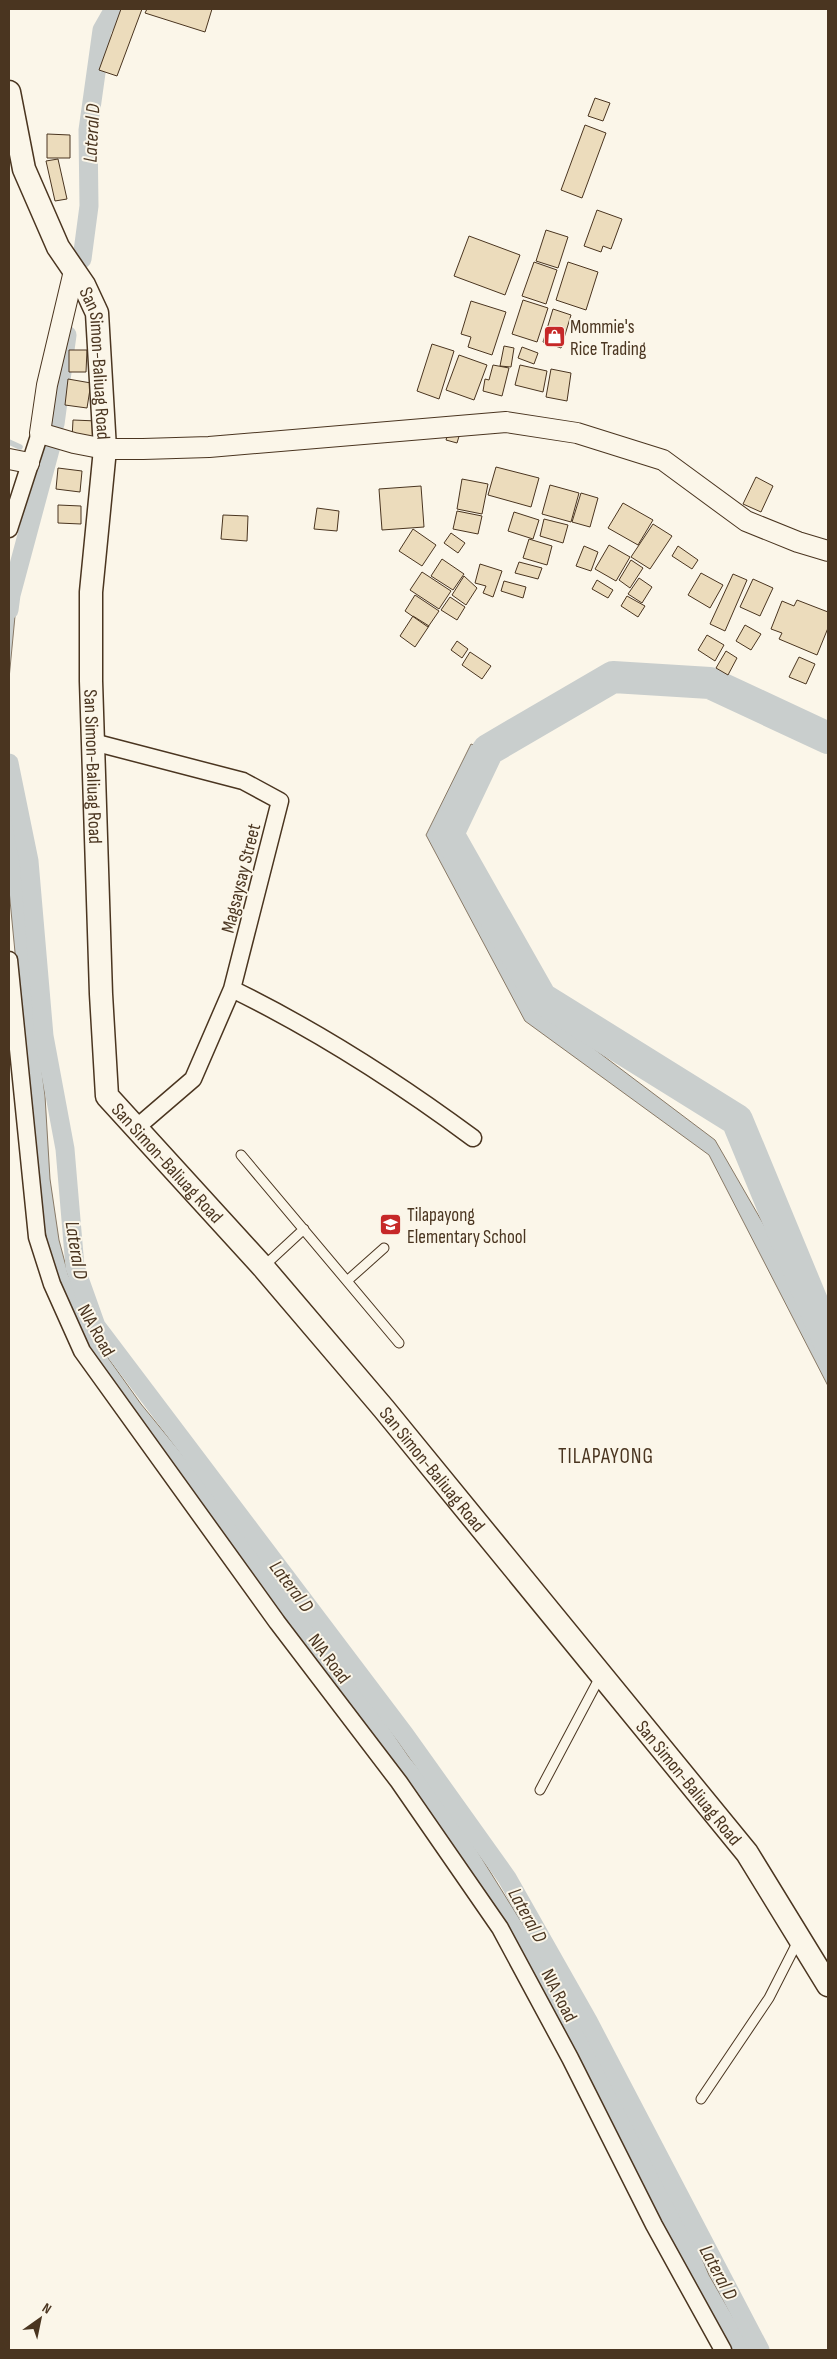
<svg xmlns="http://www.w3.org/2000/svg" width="837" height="2359" font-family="'Sofia Sans Condensed',sans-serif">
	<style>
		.water { fill: #c9cecd; stroke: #887966 }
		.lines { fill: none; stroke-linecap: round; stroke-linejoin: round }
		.stream { stroke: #c9cecd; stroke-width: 5.5 }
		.canal { stroke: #c9cecd; stroke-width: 19 }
		.river { stroke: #c9cecd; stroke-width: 32 }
		.building { fill: #ecdcbc; stroke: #4a3520 }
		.service-casing { stroke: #4a3520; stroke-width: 11 }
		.minor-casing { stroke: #4a3520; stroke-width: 19 }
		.tertiary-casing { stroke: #4a3520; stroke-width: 22 }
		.secondary-casing { stroke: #4a3520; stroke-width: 25 }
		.service { stroke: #fbf6e9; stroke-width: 9 }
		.minor { stroke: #fbf6e9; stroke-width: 16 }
		.tertiary { stroke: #fbf6e9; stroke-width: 20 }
		.secondary { stroke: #fbf6e9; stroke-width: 22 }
		.labels { text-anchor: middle; stroke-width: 4; stroke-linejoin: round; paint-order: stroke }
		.poi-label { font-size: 19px; fill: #4a3520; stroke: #fbf6e9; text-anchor: start }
		.street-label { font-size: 19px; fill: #4a3520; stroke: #fbf6e9 }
		.water-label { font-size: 20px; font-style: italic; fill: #4a3520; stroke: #fbf6e9 }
		.quarter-label { font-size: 21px; letter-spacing: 1px; fill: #4a3520; stroke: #fbf6e9 }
	</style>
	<rect width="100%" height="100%" fill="#fbf6e9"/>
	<path class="water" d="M 9,592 L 17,595 L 9,679 Z
		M 471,744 L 487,750 L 448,834 L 536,1005 L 715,1140 L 828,1336 L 828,1386 L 709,1155 L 525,1021 L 426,835 Z
		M 9,784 L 18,837 L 31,943 L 33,999 L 45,1096 L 50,1179 L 59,1240 L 68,1274 L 101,1348 L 141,1404 L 244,1530 L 283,1587 L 376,1709 L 409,1757 L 451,1809 L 562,1987 L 695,2242 L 709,2275 L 752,2350 L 731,2350 L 683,2264 L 533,1972 L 494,1904 L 451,1843 L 283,1618 L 79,1333 L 51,1260 L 39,1201 L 9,890 Z"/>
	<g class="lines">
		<path class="stream" d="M 9,442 L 20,447
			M 41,454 L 48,457"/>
		<path class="canal" d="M 82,259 L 89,206 L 88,130 L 102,30 L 114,9
			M 55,424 L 67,335
			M 9,610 L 11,595 L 51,446
			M 9,763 L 29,861 L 44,1036 L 65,1149 L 75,1267 L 96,1326 L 405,1735 L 507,1878 L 588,2021 L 760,2350"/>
		<path class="river" d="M 828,738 L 710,683 L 613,677 L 488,750 L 448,834 L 541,998 L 737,1120 L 828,1340"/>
	</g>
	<path class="building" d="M 121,9 L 142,9 L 117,76 L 99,70 Z
		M 147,9 L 212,9 L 205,32 L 145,13 Z
		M 595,98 L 610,103 L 603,121 L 588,116 Z
		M 585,125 L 606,133 L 582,198 L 561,190 Z
		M 47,134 L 70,135 L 70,158 L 47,158 Z
		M 58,159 L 67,199 L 55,201 L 46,161 Z
		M 597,210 L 622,219 L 611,249 L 603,246 L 601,252 L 584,246 Z
		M 546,230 L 568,237 L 558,268 L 536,261 Z
		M 469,236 L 520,255 L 505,295 L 454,276 Z
		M 534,262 L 557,270 L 546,304 L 522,296 Z
		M 568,262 L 598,272 L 586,310 L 556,300 Z
		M 523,300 L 548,308 L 537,342 L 512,334 Z
		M 471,301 L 506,312 L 492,355 L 468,347 L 471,337 L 461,334 Z
		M 553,309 L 571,315 L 561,348 L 543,342 Z
		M 432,344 L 454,351 L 439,399 L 417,391 Z
		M 504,346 L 514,348 L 511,367 L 500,366 Z
		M 522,347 L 538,353 L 534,364 L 518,358 Z
		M 69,350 L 87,350 L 86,372 L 69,372 Z
		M 459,355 L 487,365 L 474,400 L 446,390 Z
		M 493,365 L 509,368 L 502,396 L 483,391 L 485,379 L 489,380 Z
		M 520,365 L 547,371 L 543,392 L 515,385 Z
		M 551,369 L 571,373 L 567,401 L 546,397 Z
		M 68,379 L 91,383 L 87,408 L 65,405 Z
		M 73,420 L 97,421 L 95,441 L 72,439 Z
		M 449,430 L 460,433 L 457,443 L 446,440 Z
		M 496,467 L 539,478 L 531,507 L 488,495 Z
		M 58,468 L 82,471 L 80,492 L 56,489 Z
		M 756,477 L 773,486 L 761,512 L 743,504 Z
		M 462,479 L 488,484 L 482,514 L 457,509 Z
		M 550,485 L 579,493 L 571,522 L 542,514 Z
		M 421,486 L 424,527 L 382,530 L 379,489 Z
		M 581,493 L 598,498 L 590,527 L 572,522 Z
		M 623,503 L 653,520 L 638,545 L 608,528 Z
		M 58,505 L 81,506 L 81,524 L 58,523 Z
		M 317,508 L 339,511 L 337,531 L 314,529 Z
		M 457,511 L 482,516 L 478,534 L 453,529 Z
		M 514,512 L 539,520 L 533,539 L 508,531 Z
		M 223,515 L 248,516 L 247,541 L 221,539 Z
		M 544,519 L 568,525 L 563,543 L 540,536 Z
		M 653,524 L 672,536 L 650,569 L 631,557 Z
		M 413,529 L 436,545 L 422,566 L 399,551 Z
		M 451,533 L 465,543 L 458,553 L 444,543 Z
		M 529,539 L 552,546 L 547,565 L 523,558 Z
		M 609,545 L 630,557 L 616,581 L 595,569 Z
		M 584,546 L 598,552 L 591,571 L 576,566 Z
		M 678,546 L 698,560 L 692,569 L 672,556 Z
		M 442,559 L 464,574 L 453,590 L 431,576 Z
		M 631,560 L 643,568 L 630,588 L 619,580 Z
		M 519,562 L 542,568 L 538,579 L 515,573 Z
		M 480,564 L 502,571 L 493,597 L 483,593 L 486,586 L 475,583 Z
		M 422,572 L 451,591 L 439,609 L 410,590 Z
		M 701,573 L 723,585 L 710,608 L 688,595 Z
		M 733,574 L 747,580 L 725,631 L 710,624 Z
		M 464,576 L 477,588 L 466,605 L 452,595 Z
		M 639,578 L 652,587 L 642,603 L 628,594 Z
		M 753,579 L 773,588 L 760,616 L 740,607 Z
		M 597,580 L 613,590 L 608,598 L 592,589 Z
		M 504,581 L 526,587 L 523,598 L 501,591 Z
		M 415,595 L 439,611 L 428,627 L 405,611 Z
		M 627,596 L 645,606 L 638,617 L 621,606 Z
		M 450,597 L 465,607 L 457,620 L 441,610 Z
		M 797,600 L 828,612 L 828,628 L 817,655 L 779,639 L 782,633 L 771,629 L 782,601 L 794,606 Z
		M 413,616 L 429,626 L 415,647 L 400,636 Z
		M 745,625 L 761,634 L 751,650 L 736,641 Z
		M 707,635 L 724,645 L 715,661 L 698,650 Z
		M 457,641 L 468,649 L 462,658 L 451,650 Z
		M 726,651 L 737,658 L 728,675 L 716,668 Z
		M 470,652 L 491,666 L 482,679 L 462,665 Z
		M 799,657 L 815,664 L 806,684 L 789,677 Z"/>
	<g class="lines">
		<defs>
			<path id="service" d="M 241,1155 L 399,1343
				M 263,1267 L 304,1229
				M 347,1281 L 384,1248
				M 540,1790 L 601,1675
				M 701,2099 L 769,1998 L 798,1941"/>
			<path id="minor" d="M 9,529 L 40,433
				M 93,742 L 243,781 L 280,801 L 232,989 L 193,1079 L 136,1128
				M 9,960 L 37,1237 L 52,1284 L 82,1351 L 277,1622 L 399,1782 L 500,1928 L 570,2058 L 654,2225 L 723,2350
				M 232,989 C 318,1031 396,1081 473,1138"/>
			<path id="tertiary" d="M 74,271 L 47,385 L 40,433 L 74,443 L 105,449 L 143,449 L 209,447 L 506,422 L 577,433 L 663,460 L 746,521 L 798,542 L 828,551
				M 9,459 L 29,463"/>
			<g id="secondary">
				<path id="s1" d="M 9,92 L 24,169 L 58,247 L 84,285 L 97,313 L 105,449 L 91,592 L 91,681 L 101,994 L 107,1096 L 263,1267 L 384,1409 L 747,1853 L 828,1985"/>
			</g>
		</defs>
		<use href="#service" class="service-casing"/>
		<use href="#minor" class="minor-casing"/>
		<use href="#tertiary" class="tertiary-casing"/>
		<use href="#secondary" class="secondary-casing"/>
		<use href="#service" class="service"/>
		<use href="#minor" class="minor"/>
		<use href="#tertiary" class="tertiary"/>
		<use href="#secondary" class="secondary"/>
	</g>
	<defs>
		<symbol id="shop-square" viewBox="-11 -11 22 22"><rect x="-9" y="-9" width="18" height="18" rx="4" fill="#c62828" stroke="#fbf6e9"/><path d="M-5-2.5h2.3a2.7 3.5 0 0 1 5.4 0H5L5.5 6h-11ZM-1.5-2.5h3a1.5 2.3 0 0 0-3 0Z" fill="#fff"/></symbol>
		<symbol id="school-square" viewBox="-11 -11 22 22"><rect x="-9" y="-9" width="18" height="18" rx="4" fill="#c62828" stroke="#fbf6e9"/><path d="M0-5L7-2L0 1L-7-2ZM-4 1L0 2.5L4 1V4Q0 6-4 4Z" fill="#fff"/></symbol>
	</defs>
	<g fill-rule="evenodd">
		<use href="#shop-square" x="542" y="324" width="25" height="25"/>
		<use href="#school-square" x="378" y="1212" width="25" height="25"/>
	</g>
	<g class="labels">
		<g class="poi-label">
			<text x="570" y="333">Mommie's<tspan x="570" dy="22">Rice Trading</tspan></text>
			<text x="407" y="1221">Tilapayong<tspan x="407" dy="22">Elementary School</tspan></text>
		</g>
		<g class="street-label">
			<text dy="7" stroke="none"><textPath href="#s1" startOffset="290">San Simon-Baliuag Road</textPath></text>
			<text dy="7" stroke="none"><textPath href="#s1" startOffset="695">San Simon-Baliuag Road</textPath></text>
			<text transform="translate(240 878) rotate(-76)" y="7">Magsaysay Street</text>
			<text dy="7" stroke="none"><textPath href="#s1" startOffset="1115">San Simon-Baliuag Road</textPath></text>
			<text transform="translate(97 1330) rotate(61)" y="7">NIA Road</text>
			<text dy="7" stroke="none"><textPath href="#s1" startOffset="1520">San Simon-Baliuag Road</textPath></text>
			<text transform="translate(330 1658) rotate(53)" y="7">NIA Road</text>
			<text dy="7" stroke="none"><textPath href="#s1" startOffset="1925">San Simon-Baliuag Road</textPath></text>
			<text transform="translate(560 1995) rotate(63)" y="7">NIA Road</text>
		</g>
		<g class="water-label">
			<text transform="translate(91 133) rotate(-87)" y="7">Lateral D</text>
			<text transform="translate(77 1250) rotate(81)" y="7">Lateral D</text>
			<text transform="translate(292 1586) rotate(53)" y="7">Lateral D</text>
			<text transform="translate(528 1915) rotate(61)" y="7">Lateral D</text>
			<text transform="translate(719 2272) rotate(62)" y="7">Lateral D</text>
		</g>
		<g class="quarter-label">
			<text x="606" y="1463">TILAPAYONG</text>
		</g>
	</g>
	<rect width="837" height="2359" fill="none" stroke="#4a3520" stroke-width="20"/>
	<g transform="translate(40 2319) rotate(33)" stroke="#fbf6e9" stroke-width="4" paint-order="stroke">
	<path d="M0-4L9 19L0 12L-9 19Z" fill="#4a3520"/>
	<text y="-8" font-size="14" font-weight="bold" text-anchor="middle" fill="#4a3520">N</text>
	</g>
</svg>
